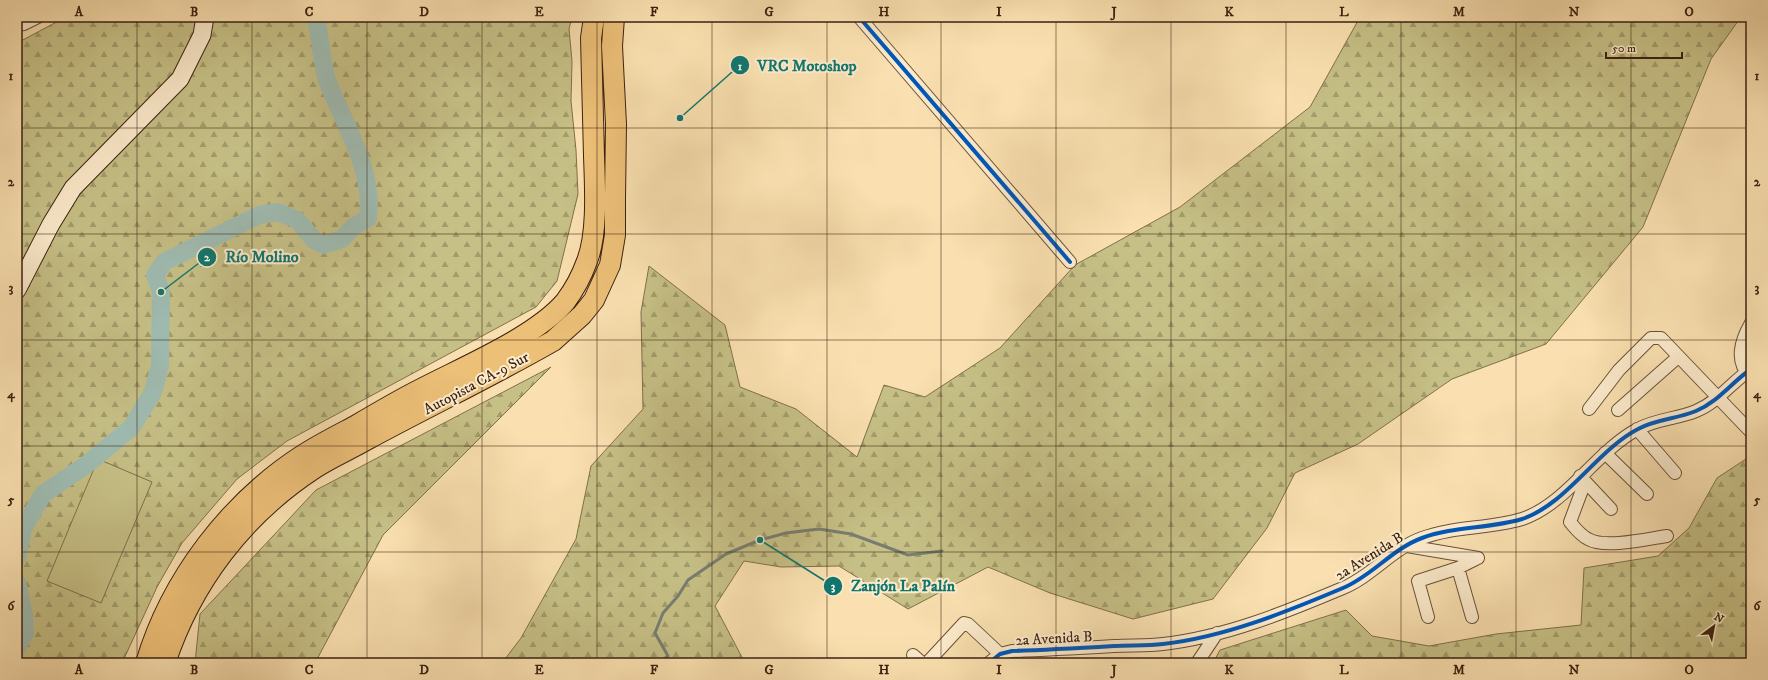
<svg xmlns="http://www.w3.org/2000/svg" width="1768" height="680" font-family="'IM FELL DW Pica',serif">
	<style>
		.forest { fill: url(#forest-firs); stroke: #80704b }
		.park { fill: #c6c086; stroke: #80704b }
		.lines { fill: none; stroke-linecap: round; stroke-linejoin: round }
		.stream { stroke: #777e71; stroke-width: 3 }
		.river { stroke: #9fbcb2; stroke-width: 18 }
		.minor-casing { stroke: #6a5138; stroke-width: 14 }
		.secondary-casing { stroke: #3a2110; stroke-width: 19 }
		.trunk-casing { stroke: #3a2110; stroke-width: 22 }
		.minor { stroke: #fcebcc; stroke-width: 12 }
		.secondary { stroke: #fcebcc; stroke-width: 17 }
		.trunk { stroke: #edc078; stroke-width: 20 }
		.cycleway-casing { stroke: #fcebcc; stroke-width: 6 }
		.cycleway { stroke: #0057b8; stroke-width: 4 }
		.grid { fill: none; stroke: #3a2110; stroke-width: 1; stroke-opacity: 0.55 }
		.labels { text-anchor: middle; stroke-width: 4; stroke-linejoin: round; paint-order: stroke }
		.street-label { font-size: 15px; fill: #3a2110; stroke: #fcebcc }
		.leader { fill: none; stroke: #0f766e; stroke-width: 1.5 }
		.callout-dot { fill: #0f766e; stroke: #fcebcc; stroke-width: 1.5 }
		.mark-label { font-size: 12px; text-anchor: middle; font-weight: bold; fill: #fff }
		.callout-label { font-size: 16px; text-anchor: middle; font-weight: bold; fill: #0f766e; stroke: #fcebcc; stroke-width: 4; stroke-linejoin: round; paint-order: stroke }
		.neatline { fill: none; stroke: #3a2110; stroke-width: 1.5 }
		.grid-label { font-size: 13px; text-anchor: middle; font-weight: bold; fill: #3a2110 }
	</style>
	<defs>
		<pattern id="forest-firs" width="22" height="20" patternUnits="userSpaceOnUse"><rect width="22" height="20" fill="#c6c086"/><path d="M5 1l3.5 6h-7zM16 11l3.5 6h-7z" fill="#a29c6c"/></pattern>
	</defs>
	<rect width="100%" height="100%" fill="#fae0b0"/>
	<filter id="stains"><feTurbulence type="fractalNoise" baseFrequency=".005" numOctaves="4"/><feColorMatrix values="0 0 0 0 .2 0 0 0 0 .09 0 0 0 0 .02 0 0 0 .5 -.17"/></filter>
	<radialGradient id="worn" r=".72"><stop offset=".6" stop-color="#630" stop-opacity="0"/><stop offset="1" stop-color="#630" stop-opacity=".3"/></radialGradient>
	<path class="forest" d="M 66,17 L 572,17 L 569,29 L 572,61 L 571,101 L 576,150 L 578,194 L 557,281 L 536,307 L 287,441 L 237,479 L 182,543 L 157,587 L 122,663 L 17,663 L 17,41 L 19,42 Z
		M 1360,17 L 1741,17 L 1711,59 L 1643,227 L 1546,344 L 1452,379 L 1358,444 L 1295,473 L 1267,528 L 1213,599 L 1133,619 L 1050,593 L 988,567 L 908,609 L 839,566 L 781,567 L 744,561 L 715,606 L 745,663 L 502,663 L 521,638 L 576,539 L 591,466 L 643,409 L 641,312 L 649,266 L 725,325 L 740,387 L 796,409 L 857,457 L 884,385 L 925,397 L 1000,348 L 1075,265 L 1180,207 L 1310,107 Z
		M 551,367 L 383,535 L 315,663 L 195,663 L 200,614 L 316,490 Z
		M 1746,459 L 1751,461 L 1751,663 L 1213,663 L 1220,650 L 1346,610 L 1372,636 L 1429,646 L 1496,634 L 1581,625 L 1584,568 L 1658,556 L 1689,528 L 1717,478 Z"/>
	<path class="park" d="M 98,459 L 152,482 L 101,603 L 47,581 Z"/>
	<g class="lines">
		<path class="stream" d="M 659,663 L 668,656 L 655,633 L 663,613 L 678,596 L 688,580 L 726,554 L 760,540 L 786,533 L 819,529 L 851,534 L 908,555 L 942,551"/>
		<path class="river" d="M 17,557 L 23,529 L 43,494 L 86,465 L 131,428 L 153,392 L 160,365 L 161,292 L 155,275 L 164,262 L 259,215 L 278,212 L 297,220 L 314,240 L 323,245 L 342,239 L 353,227 L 368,218 C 374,171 345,125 328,83 C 322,65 320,36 316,17
			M 17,582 L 24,615 L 25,633 L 17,648"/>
		<defs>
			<path id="minor" d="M 859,17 L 1070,262
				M 17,25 L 24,24 L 38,17
				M 1751,323 C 1741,340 1734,362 1751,377
				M 1589,409 L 1619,370 L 1651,338 L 1661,338 L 1751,432
				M 1618,410 L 1678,357
				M 1637,429 L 1675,473
				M 1605,453 L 1647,494
				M 1580,476 L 1611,509
				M 1585,482 L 1570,522 C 1575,528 1580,535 1588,539 C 1605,549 1647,539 1667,536
				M 1407,546 L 1478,558
				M 1458,568 L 1472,617
				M 1428,617 L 1418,581 L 1458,568 L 1478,558
				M 913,655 L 922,663
				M 927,663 L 964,623 L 968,624 L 1000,654
				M 989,663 L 1000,654 L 1012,651 C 1046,650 1080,648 1114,646 C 1131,645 1147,646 1163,644 C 1225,637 1286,612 1343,588 C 1372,576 1392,549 1422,538 C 1454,526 1489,529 1522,519 C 1567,504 1596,451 1638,429 C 1656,419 1677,419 1696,411 C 1718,402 1732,382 1751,369
				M 1197,663 L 1217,633"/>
			<path id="secondary" d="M 17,290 L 51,224 L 73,188 L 180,79 L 202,35 L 205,17"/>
			<path id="trunk" d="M 146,663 C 171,579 230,502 303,455 C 320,444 338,435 355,426 C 377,413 399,400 421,389 C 463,367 535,337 565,302 C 574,290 582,275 587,261 C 598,233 595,186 594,156 C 593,117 592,77 591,38 L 594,17
				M 165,663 C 192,582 243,515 315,468 C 332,457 351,449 368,439 C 429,406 492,376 553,341 L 582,315 L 594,300 L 610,265 L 615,235 L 615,199 L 616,124 L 612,46 L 614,17"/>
		</defs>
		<use href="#minor" class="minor-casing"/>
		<use href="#secondary" class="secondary-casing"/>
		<use href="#trunk" class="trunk-casing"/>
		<use href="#minor" class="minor"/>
		<use href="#secondary" class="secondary"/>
		<use href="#trunk" class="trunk"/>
		<defs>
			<path id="cycleway" d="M 859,17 L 1070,262
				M 989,663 L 1000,654 L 1012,651 C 1046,650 1080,648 1114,646 C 1131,645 1147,646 1163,644 C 1225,637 1286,612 1343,588 C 1372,576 1392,549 1422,538 C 1454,526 1489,529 1522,519 C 1567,504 1596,451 1638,429 C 1656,419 1677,419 1696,411 C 1718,402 1732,382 1751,369"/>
		</defs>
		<use href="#cycleway" class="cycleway-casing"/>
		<use href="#cycleway" class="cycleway"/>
	</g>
	<path class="grid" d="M 137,17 L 137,663M 252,17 L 252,663M 367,17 L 367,663M 482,17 L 482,663M 597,17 L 597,663M 712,17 L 712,663M 827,17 L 827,663M 941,17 L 941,663M 1056,17 L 1056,663M 1171,17 L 1171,663M 1286,17 L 1286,663M 1401,17 L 1401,663M 1516,17 L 1516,663M 1631,17 L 1631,663M 17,128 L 1751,128M 17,234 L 1751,234M 17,340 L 1751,340M 17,446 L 1751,446M 17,552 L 1751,552"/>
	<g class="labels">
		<g class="street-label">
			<text transform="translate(476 383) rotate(-28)" y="5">Autopista CA-9 Sur</text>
			<text transform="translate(1369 556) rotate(-32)" y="5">2a Avenida B</text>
			<text transform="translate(1054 638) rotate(-3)" y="5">2a Avenida B</text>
		</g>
	</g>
	<path class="leader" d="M680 118L740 65M161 292L207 257M760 540L833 586"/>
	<g class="callout-dot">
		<circle cx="680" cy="118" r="4"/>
		<circle cx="161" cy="292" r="4"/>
		<circle cx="760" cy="540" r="4"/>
		<circle cx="740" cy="65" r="10"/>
		<circle cx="207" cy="257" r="10"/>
		<circle cx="833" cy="586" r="10"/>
	</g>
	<g class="mark-label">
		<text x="740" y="70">1</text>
		<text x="207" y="261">2</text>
		<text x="833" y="590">3</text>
	</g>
	<g class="callout-label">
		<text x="807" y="71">VRC Motoshop</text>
		<text x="262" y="262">Río Molino</text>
		<text x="903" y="591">Zanjón La Palín</text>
	</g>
	<rect width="1768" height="680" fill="none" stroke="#fae0b0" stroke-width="44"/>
	<g transform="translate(1714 626) rotate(32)" stroke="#fcebcc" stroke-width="3" paint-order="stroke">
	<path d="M0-3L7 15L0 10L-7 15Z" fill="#3a2110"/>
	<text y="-6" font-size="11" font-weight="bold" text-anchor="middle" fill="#3a2110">N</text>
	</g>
	<path d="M1606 52v6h76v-6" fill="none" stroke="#3a2110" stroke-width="2"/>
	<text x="1612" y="52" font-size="12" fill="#3a2110" stroke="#fcebcc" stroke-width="3" paint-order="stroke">50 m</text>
	<rect x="22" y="22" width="1724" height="636" class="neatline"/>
	<g class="grid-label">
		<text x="79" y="16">A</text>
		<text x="194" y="16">B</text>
		<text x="309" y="16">C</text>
		<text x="424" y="16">D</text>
		<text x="539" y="16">E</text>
		<text x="654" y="16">F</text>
		<text x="769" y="16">G</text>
		<text x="884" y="16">H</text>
		<text x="999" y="16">I</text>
		<text x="1114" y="16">J</text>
		<text x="1229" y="16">K</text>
		<text x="1344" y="16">L</text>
		<text x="1459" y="16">M</text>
		<text x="1574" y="16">N</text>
		<text x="1689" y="16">O</text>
		<text x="11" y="80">1</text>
		<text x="1757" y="80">1</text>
		<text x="11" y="186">2</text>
		<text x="1757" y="186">2</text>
		<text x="11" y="292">3</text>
		<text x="1757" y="292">3</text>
		<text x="11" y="398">4</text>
		<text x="1757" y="398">4</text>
		<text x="11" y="504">5</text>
		<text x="1757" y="504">5</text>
		<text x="11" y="610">6</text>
		<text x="1757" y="610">6</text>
		<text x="79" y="674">A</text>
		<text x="194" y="674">B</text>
		<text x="309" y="674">C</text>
		<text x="424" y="674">D</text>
		<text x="539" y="674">E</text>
		<text x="654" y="674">F</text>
		<text x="769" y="674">G</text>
		<text x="884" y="674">H</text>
		<text x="999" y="674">I</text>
		<text x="1114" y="674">J</text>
		<text x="1229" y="674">K</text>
		<text x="1344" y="674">L</text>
		<text x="1459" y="674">M</text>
		<text x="1574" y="674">N</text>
		<text x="1689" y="674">O</text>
	</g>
	<rect width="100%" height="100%" filter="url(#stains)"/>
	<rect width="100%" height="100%" fill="url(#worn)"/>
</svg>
